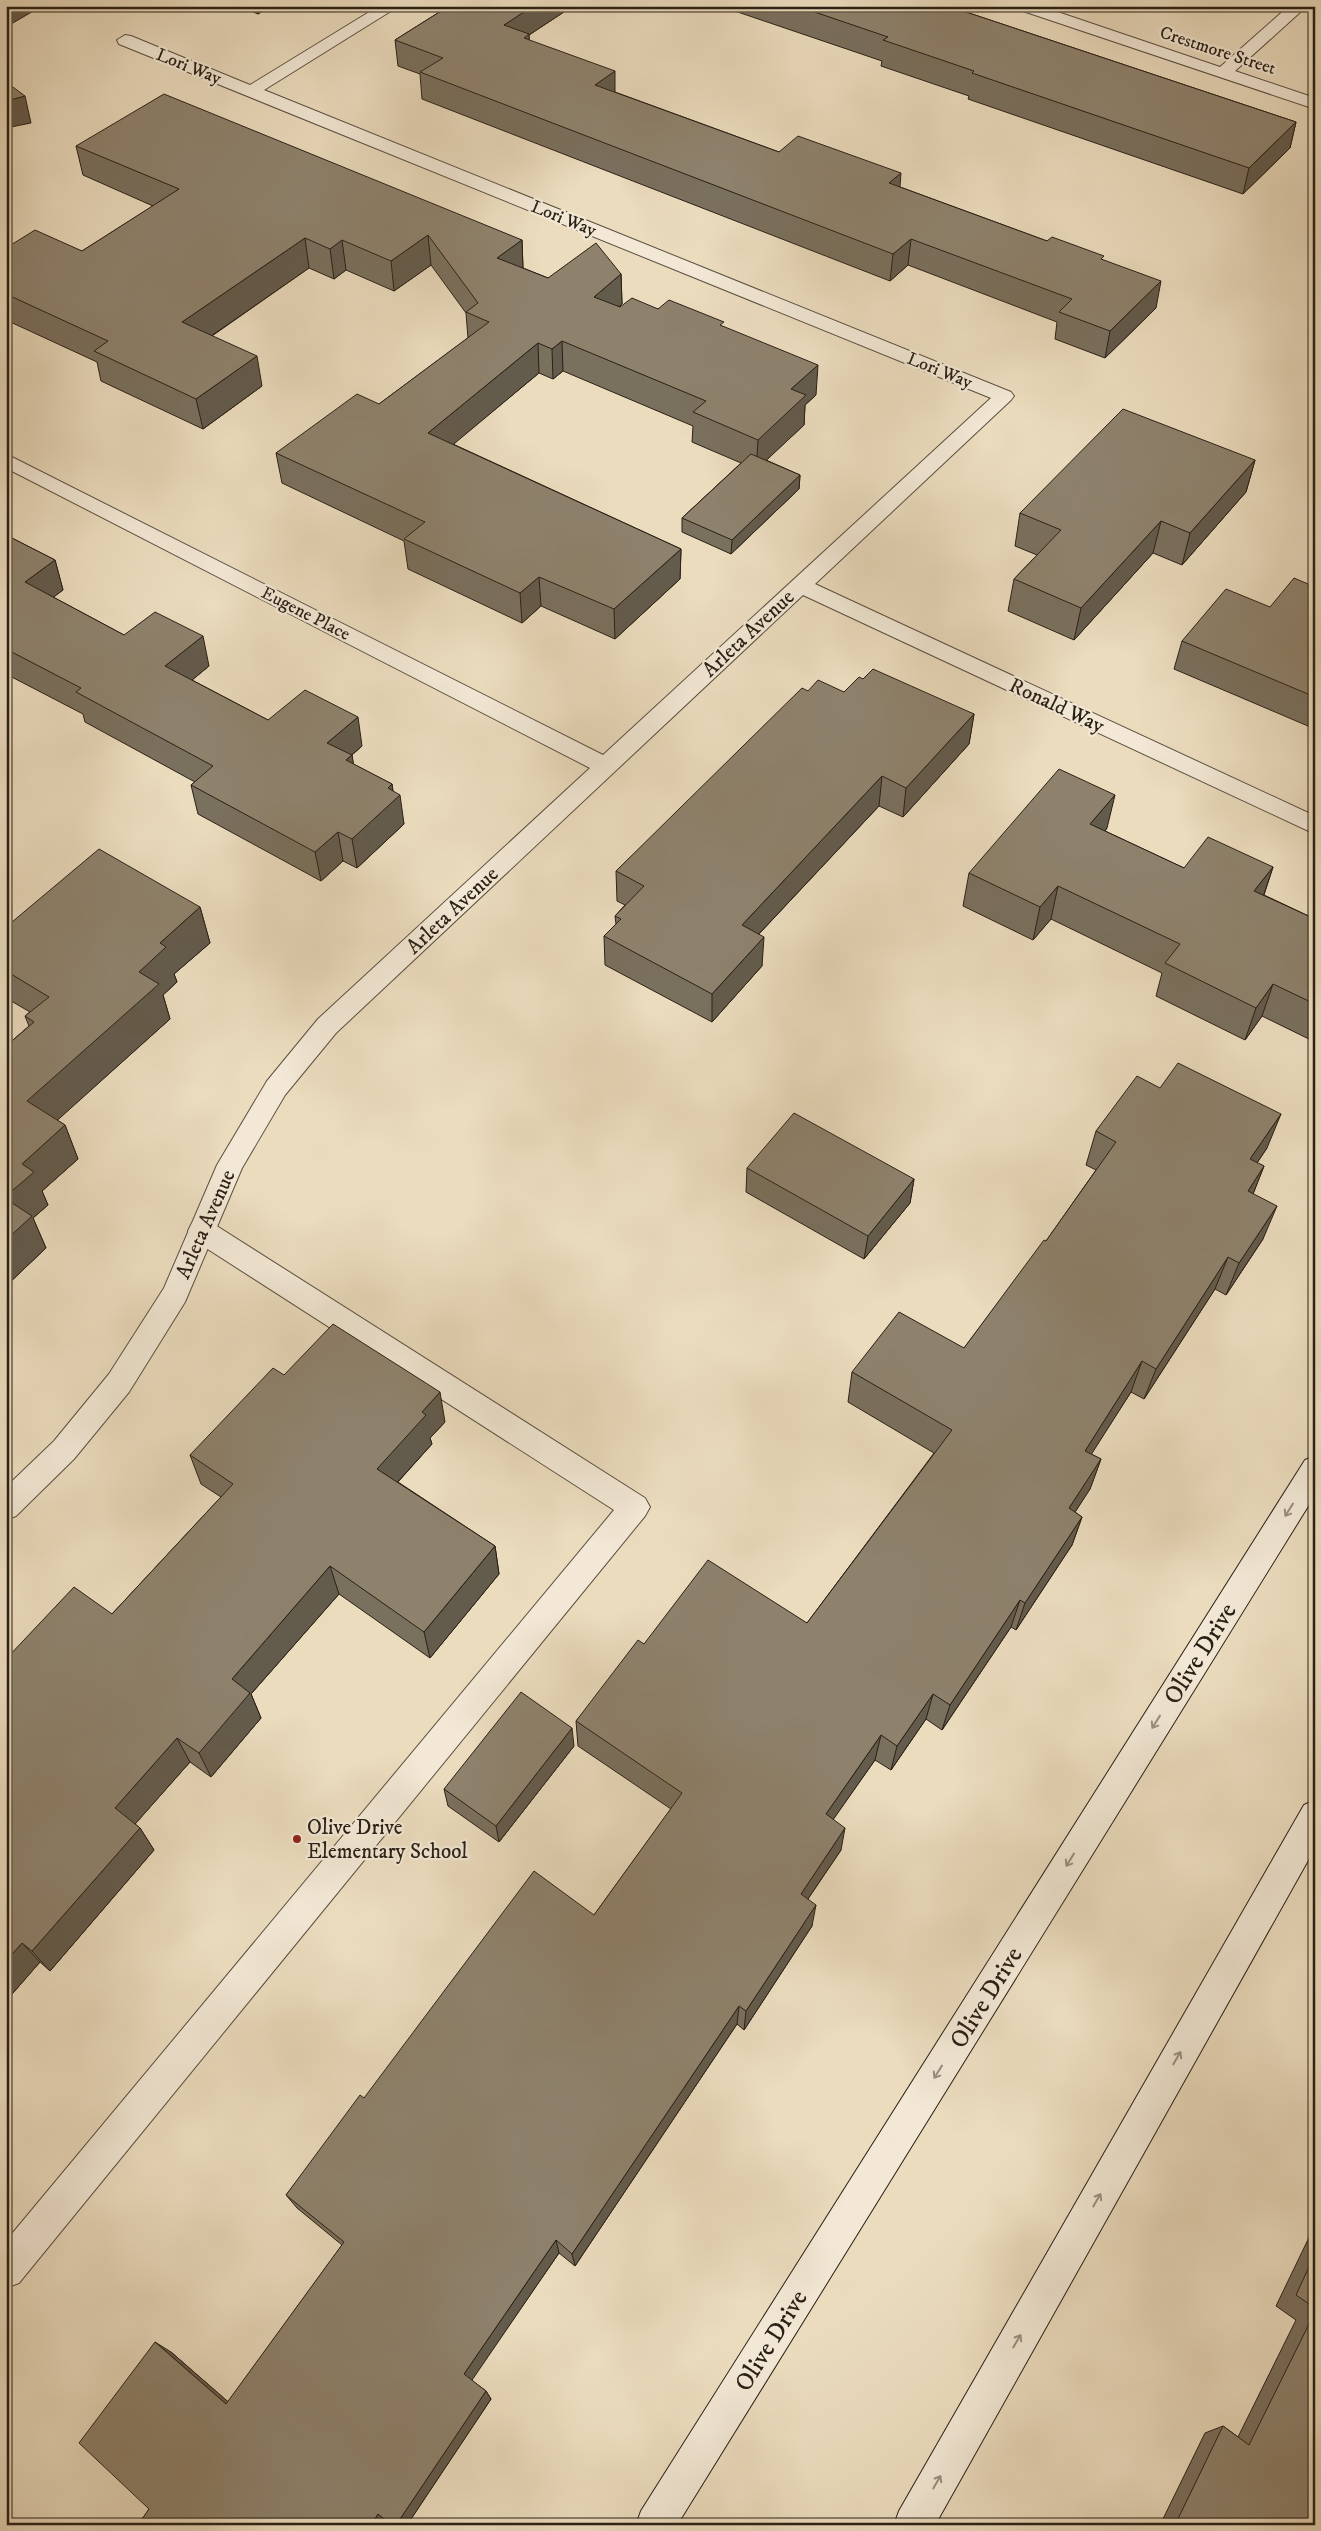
<svg xmlns="http://www.w3.org/2000/svg" width="1321" height="2531" font-family="'IM FELL DW Pica',serif">
	<style>
		.lines { fill: none; stroke-linecap: round; stroke-linejoin: round }
		.service-casing { stroke: #5a4f40; stroke-width: 2 }
		.minor-casing { stroke: #5a4f40; stroke-width: 2 }
		.secondary-casing { stroke: #2a2016; stroke-width: 2 }
		.service { fill: #f2e8d5; fill-rule: evenodd }
		.minor { fill: #f2e8d5; fill-rule: evenodd }
		.secondary { fill: #f2e8d5; fill-rule: evenodd }
		.wall { fill: #7a705e; stroke: #2a2016 }
		.shaded-wall { fill: #635b4c; stroke: #2a2016 }
		.building { fill: #8e826d; stroke: #2a2016 }
		.oneway { stroke: #988e7f }
		.poi-dot { fill: #8f2418; stroke: #f2e8d5; stroke-width: 2 }
		.labels { text-anchor: middle; stroke-width: 4.5; stroke-linejoin: round; paint-order: stroke }
		.far-street-label { font-size: 18px; fill: #2a2016; stroke: #f2e8d5 }
		.street-label { font-size: 21px; fill: #2a2016; stroke: #f2e8d5 }
		.poi-label { font-size: 21px; fill: #2a2016; stroke: #f2e8d5; text-anchor: start }
		.near-street-label { font-size: 25px; fill: #2a2016; stroke: #f2e8d5 }
	</style>
	<rect width="100%" height="100%" fill="#ebdcbe"/>
	<filter id="stains"><feTurbulence type="fractalNoise" baseFrequency=".004" numOctaves="4"/><feColorMatrix values="0 0 0 0 .2 0 0 0 0 .09 0 0 0 0 .02 0 0 0 .5 -.17"/></filter>
	<radialGradient id="worn" r=".72"><stop offset=".6" stop-color="#630" stop-opacity="0"/><stop offset="1" stop-color="#630" stop-opacity=".3"/></radialGradient>
	<g class="lines">
		<defs>
			<path id="service" d="M 202,1220 L 212,1223 L 645,1498 L 650,1507 L 645,1516 L 19,2283 L 6,2288 L 6,2241 L 614,1510 L 192,1239 L 188,1231 L 192,1223 Z"/>
			<path id="minor" d="M 379,6 L 399,6 L 264,90 L 1011,392 L 1014,396 L 1011,400 L 815,584 L 1315,816 L 1315,834 L 803,595 L 336,1033 L 285,1095 L 242,1168 L 185,1302 L 129,1392 L 74,1459 L 16,1516 L 6,1520 L 6,1487 L 54,1441 L 109,1374 L 164,1288 L 217,1165 L 267,1081 L 318,1019 L 590,768 L 6,468 L 6,454 L 603,755 L 991,398 L 119,44 L 117,40 L 125,35 L 131,36 L 250,85 Z
				M 1015,6 L 1040,6 L 1220,67 L 1289,6 L 1307,6 L 1235,71 L 1315,98 L 1315,109 L 1017,9 Z"/>
			<path id="secondary" d="M 1315,1456 L 1315,1495 L 677,2525 L 636,2525 L 641,2511 L 1305,1460 Z
				M 1315,1800 L 1315,1848 L 935,2525 L 894,2525 L 899,2511 L 1304,1805 Z"/>
		</defs>
		<use href="#service" class="service-casing"/>
		<use href="#minor" class="minor-casing"/>
		<use href="#secondary" class="secondary-casing"/>
		<use href="#service" class="service"/>
		<use href="#minor" class="minor"/>
		<use href="#secondary" class="secondary"/>
	</g>
	<path class="wall" d="M 239,6 L 270,6 L 258,14 Z
		M 449,6 L 573,6 L 529,35 L 529,40 L 615,92 L 779,152 L 900,187 L 1047,241 L 1103,260 L 1156,308 L 1105,358 L 1055,339 L 1057,322 L 908,265 L 890,281 L 422,99 L 420,74 L 398,66 L 395,40 Z
		M 720,6 L 948,6 L 1296,122 L 1290,148 L 1243,194 L 968,99 L 969,96 L 881,66 L 882,61 Z
		M 76,146 L 522,240 L 523,268 L 548,278 L 621,274 L 622,304 L 619,307 L 658,309 L 724,327 L 816,395 L 805,405 L 804,425 L 766,460 L 800,475 L 799,489 L 731,554 L 682,532 L 682,518 L 741,463 L 692,442 L 693,426 L 563,371 L 553,379 L 539,373 L 453,444 L 681,549 L 680,579 L 615,639 L 541,606 L 522,623 L 408,569 L 404,541 L 282,483 L 276,453 L 379,404 L 468,338 L 466,313 L 431,265 L 394,291 L 346,270 L 334,279 L 309,268 L 212,336 L 262,386 L 203,429 L 101,381 L 97,362 L 6,320 L 6,248 L 82,251 L 153,206 L 83,175 Z
		M 1255,460 L 1246,492 L 1182,565 L 1153,553 L 1074,640 L 1008,611 L 1014,579 L 1037,555 L 1015,546 L 1020,513 Z
		M 6,535 L 55,560 L 63,590 L 53,597 L 124,635 L 209,666 L 192,680 L 268,720 L 362,746 L 352,755 L 353,764 L 392,784 L 393,791 L 404,824 L 357,868 L 343,861 L 321,881 L 198,814 L 191,785 L 195,782 L 85,722 L 83,714 L 6,674 Z
		M 1315,587 L 1315,729 L 1174,669 L 1182,641 L 1270,607 Z
		M 863,679 L 974,714 L 969,744 L 903,817 L 879,806 L 759,934 L 762,966 L 712,1022 L 605,965 L 604,936 L 616,924 L 615,916 L 625,905 L 617,901 L 616,871 L 808,691 L 844,692 Z
		M 1107,828 L 1105,831 L 1184,868 L 1273,867 L 1264,895 L 1315,919 L 1315,1042 L 1262,1016 L 1245,1040 L 1156,996 L 1162,973 L 1051,919 L 1033,940 L 963,906 L 969,873 Z
		M 200,907 L 210,943 L 174,974 L 177,982 L 163,995 L 170,1019 L 57,1120 L 65,1125 L 78,1159 L 42,1191 L 48,1205 L 33,1218 L 46,1248 L 6,1286 L 6,1046 L 29,1026 L 25,1016 L 30,1012 L 6,998 L 6,927 Z
		M 1096,1131 L 1267,1148 L 1257,1163 L 1264,1166 L 1253,1194 L 1263,1239 L 1226,1295 L 1215,1289 L 1144,1399 L 1131,1392 L 1091,1454 L 1101,1459 L 1090,1489 L 1075,1512 L 1082,1517 L 1072,1545 L 1016,1630 L 1011,1627 L 942,1730 L 926,1719 L 891,1770 L 875,1760 L 833,1819 L 841,1850 L 808,1899 L 812,1926 L 744,2030 L 737,2024 L 575,2266 L 559,2253 L 471,2380 L 486,2391 L 491,2399 L 407,2525 L 391,2525 L 386,2521 L 383,2525 L 138,2525 L 149,2509 L 171,2352 L 228,2402 L 342,2245 L 297,2208 L 286,2195 L 364,2098 L 594,1915 L 671,1809 L 578,1746 L 576,1721 L 644,1644 L 807,1623 L 934,1453 L 848,1402 L 852,1372 L 964,1348 L 1046,1241 L 1096,1170 L 1086,1165 Z
		M 747,1168 L 914,1179 L 910,1203 L 864,1259 L 746,1192 Z
		M 284,1375 L 445,1422 L 430,1438 L 432,1444 L 398,1482 L 495,1546 L 499,1574 L 430,1658 L 339,1594 L 251,1694 L 261,1718 L 211,1777 L 190,1762 L 135,1824 L 140,1828 L 154,1850 L 50,1971 L 40,1962 L 6,2001 L 6,1659 L 112,1614 L 221,1497 L 201,1484 L 190,1455 Z
		M 574,1746 L 499,1842 L 448,1806 L 444,1789 Z
		M 1315,2225 L 1315,2525 L 1160,2525 L 1205,2433 L 1223,2426 L 1238,2437 L 1296,2320 L 1276,2306 Z"/>
	<path class="shaded-wall" d="M 6,6 L 42,6 L 6,27 Z
		M 257,6 L 270,6 L 258,14 Z
		M 533,6 L 573,6 L 529,35 L 530,60 L 504,25 Z
		M 615,71 L 615,97 L 595,85 Z
		M 25,96 L 31,123 L 6,128 L 6,101 Z
		M 1296,122 L 1290,148 L 1243,194 L 1249,168 Z
		M 901,173 L 899,200 L 889,183 Z
		M 428,235 L 431,265 L 394,291 L 391,261 Z
		M 305,238 L 309,268 L 188,352 L 182,322 Z
		M 911,239 L 908,265 L 890,281 L 893,254 Z
		M 342,240 L 346,270 L 334,279 L 330,249 Z
		M 522,240 L 523,270 L 497,258 Z
		M 621,274 L 622,304 L 595,327 L 594,297 Z
		M 1161,281 L 1156,308 L 1105,358 L 1110,331 Z
		M 562,341 L 563,371 L 553,379 L 552,349 Z
		M 538,343 L 539,373 L 431,463 L 428,433 Z
		M 257,356 L 262,386 L 203,429 L 196,399 Z
		M 818,365 L 816,395 L 805,405 L 804,425 L 756,470 L 758,440 L 791,389 Z
		M 1255,460 L 1246,492 L 1182,565 L 1190,533 Z
		M 800,475 L 799,489 L 731,554 L 732,540 Z
		M 1161,521 L 1153,553 L 1074,640 L 1081,608 Z
		M 681,549 L 680,579 L 615,639 L 614,609 Z
		M 55,560 L 63,590 L 34,612 L 25,582 Z
		M 539,577 L 541,606 L 522,623 L 520,593 Z
		M 203,636 L 209,666 L 173,696 L 165,666 Z
		M 974,714 L 969,744 L 903,817 L 906,788 Z
		M 358,717 L 362,746 L 332,772 L 327,743 Z
		M 352,755 L 357,784 L 346,760 Z
		M 882,776 L 879,806 L 740,954 L 742,925 Z
		M 392,784 L 394,800 L 400,795 L 404,824 L 357,868 L 352,839 L 388,788 Z
		M 1115,795 L 1107,828 L 1082,857 L 1090,824 Z
		M 338,832 L 343,861 L 321,881 L 315,852 Z
		M 1273,867 L 1262,900 L 1254,891 Z
		M 1058,886 L 1051,919 L 1033,940 L 1040,907 Z
		M 200,907 L 210,943 L 174,974 L 177,982 L 163,995 L 170,1019 L 41,1135 L 27,1101 L 139,972 L 160,943 Z
		M 764,937 L 762,966 L 712,1022 L 712,994 Z
		M 1273,984 L 1262,1016 L 1245,1040 L 1256,1008 Z
		M 1281,1114 L 1267,1148 L 1237,1192 L 1250,1159 Z
		M 65,1125 L 78,1159 L 42,1191 L 48,1205 L 33,1218 L 46,1248 L 6,1286 L 6,1196 L 22,1164 Z
		M 1264,1166 L 1251,1199 L 1248,1191 Z
		M 914,1179 L 910,1203 L 864,1259 L 868,1236 Z
		M 1277,1206 L 1263,1239 L 1226,1295 L 1239,1263 Z
		M 1228,1257 L 1215,1289 L 1144,1399 L 1156,1369 Z
		M 1142,1361 L 1131,1392 L 1075,1480 L 1085,1451 Z
		M 440,1392 L 445,1422 L 430,1438 L 432,1444 L 384,1497 L 377,1469 L 422,1412 Z
		M 1101,1459 L 1090,1489 L 1059,1537 L 1069,1508 Z
		M 1082,1517 L 1072,1545 L 1016,1630 L 1025,1603 Z
		M 495,1546 L 499,1574 L 430,1658 L 424,1632 Z
		M 330,1566 L 339,1594 L 251,1694 L 261,1718 L 211,1777 L 199,1753 L 232,1679 Z
		M 1020,1600 L 1011,1627 L 942,1730 L 950,1705 Z
		M 933,1694 L 926,1719 L 891,1770 L 897,1746 Z
		M 572,1728 L 574,1746 L 499,1842 L 496,1826 Z
		M 881,1735 L 875,1760 L 821,1837 L 826,1814 Z
		M 177,1738 L 190,1762 L 129,1831 L 115,1808 Z
		M 140,1828 L 154,1850 L 50,1971 L 32,1951 Z
		M 845,1828 L 841,1850 L 797,1915 L 801,1894 Z
		M 816,1905 L 812,1926 L 744,2030 L 746,2011 Z
		M 22,1943 L 40,1962 L 6,2001 L 6,1961 Z
		M 739,2006 L 737,2024 L 575,2266 L 572,2254 Z
		M 556,2240 L 559,2253 L 470,2383 L 464,2374 Z
		M 155,2342 L 171,2352 L 240,2412 L 226,2404 Z
		M 486,2391 L 491,2399 L 407,2525 L 396,2525 Z
		M 378,2514 L 387,2519 L 383,2525 L 371,2525 Z"/>
	<path class="building" d="M 449,6 L 533,6 L 504,25 L 529,34 L 524,38 L 615,71 L 595,85 L 779,152 L 798,136 L 901,173 L 889,183 L 1047,241 L 1052,237 L 1104,256 L 1101,259 L 1161,281 L 1110,331 L 1059,312 L 1072,299 L 911,239 L 893,254 L 420,72 L 443,58 L 395,40 Z
		M 797,6 L 948,6 L 1296,122 L 1249,168 L 972,73 L 974,71 L 883,40 L 888,37 Z
		M 6,82 L 25,96 L 6,101 Z
		M 164,94 L 522,240 L 497,258 L 548,278 L 596,243 L 621,274 L 594,297 L 620,307 L 632,298 L 658,309 L 669,300 L 724,322 L 720,325 L 818,365 L 791,389 L 806,395 L 758,440 L 693,412 L 706,401 L 562,341 L 552,349 L 538,343 L 428,433 L 681,549 L 614,609 L 539,577 L 520,593 L 404,539 L 425,522 L 276,453 L 357,394 L 379,404 L 489,322 L 466,312 L 478,303 L 428,235 L 391,261 L 342,240 L 330,249 L 305,238 L 182,322 L 257,356 L 196,399 L 94,351 L 108,341 L 6,294 L 6,248 L 35,230 L 82,251 L 179,189 L 76,146 Z
		M 1123,409 L 1255,460 L 1190,533 L 1161,521 L 1081,608 L 1014,579 L 1061,530 L 1020,513 Z
		M 751,454 L 800,475 L 732,540 L 682,518 Z
		M 6,535 L 55,560 L 25,582 L 124,635 L 155,612 L 203,636 L 165,666 L 268,720 L 305,690 L 358,717 L 327,743 L 352,755 L 346,760 L 392,784 L 388,788 L 400,795 L 352,839 L 338,832 L 315,852 L 191,785 L 213,766 L 76,692 L 81,688 L 6,649 Z
		M 1294,578 L 1315,587 L 1315,697 L 1182,641 L 1226,589 L 1270,607 Z
		M 873,669 L 974,714 L 906,788 L 882,776 L 742,925 L 764,937 L 712,994 L 604,936 L 621,919 L 615,916 L 644,886 L 616,871 L 802,688 L 808,691 L 818,680 L 844,692 L 859,677 L 863,679 Z
		M 1059,769 L 1115,795 L 1090,824 L 1184,868 L 1208,837 L 1273,867 L 1254,891 L 1315,919 L 1315,1004 L 1273,984 L 1256,1008 L 1165,963 L 1180,944 L 1058,886 L 1040,907 L 969,873 Z
		M 99,849 L 200,907 L 160,943 L 166,947 L 139,972 L 159,984 L 27,1101 L 65,1125 L 22,1164 L 34,1172 L 6,1196 L 6,1046 L 34,1022 L 25,1016 L 49,997 L 6,971 L 6,927 Z
		M 1178,1063 L 1281,1114 L 1250,1159 L 1264,1166 L 1248,1191 L 1277,1206 L 1239,1263 L 1228,1257 L 1156,1369 L 1142,1361 L 1085,1451 L 1101,1459 L 1069,1508 L 1082,1517 L 1025,1603 L 1020,1600 L 950,1705 L 933,1694 L 897,1746 L 881,1735 L 826,1814 L 845,1828 L 801,1894 L 816,1905 L 746,2011 L 739,2006 L 572,2254 L 556,2240 L 464,2374 L 486,2391 L 396,2525 L 391,2525 L 378,2514 L 371,2525 L 138,2525 L 149,2509 L 79,2443 L 155,2342 L 226,2404 L 344,2242 L 286,2195 L 360,2095 L 364,2098 L 534,1871 L 594,1915 L 682,1793 L 576,1721 L 638,1640 L 644,1644 L 708,1560 L 807,1623 L 952,1430 L 852,1372 L 899,1312 L 964,1348 L 1044,1240 L 1046,1241 L 1116,1142 L 1096,1131 L 1137,1076 L 1160,1088 Z
		M 794,1113 L 914,1179 L 868,1236 L 747,1168 Z
		M 6,1199 L 32,1216 L 6,1240 Z
		M 333,1324 L 440,1392 L 422,1412 L 426,1415 L 377,1469 L 495,1546 L 424,1632 L 330,1566 L 232,1679 L 250,1693 L 199,1753 L 177,1738 L 115,1808 L 140,1828 L 32,1951 L 22,1943 L 6,1961 L 6,1659 L 74,1587 L 112,1614 L 233,1484 L 190,1455 L 273,1368 L 284,1375 Z
		M 521,1692 L 572,1728 L 496,1826 L 444,1789 Z
		M 1315,2254 L 1315,2308 L 1296,2295 Z
		M 1315,2312 L 1315,2525 L 1175,2525 L 1223,2426 L 1249,2445 Z"/>
	<defs><path id="oneway-shaft" d="M-6 0H5M1.5-3L5.5 0L1.5 3" fill="none" stroke-width="1.6" stroke-linecap="round" stroke-linejoin="round" transform="scale(1.25)"/></defs>
	<g class="oneway">
		<use href="#oneway-shaft" transform="translate(1289 1510) rotate(122)"/>
		<use href="#oneway-shaft" transform="translate(1156 1722) rotate(122)"/>
		<use href="#oneway-shaft" transform="translate(1070 1860) rotate(122)"/>
		<use href="#oneway-shaft" transform="translate(1177 2058) rotate(-60)"/>
		<use href="#oneway-shaft" transform="translate(938 2072) rotate(122)"/>
		<use href="#oneway-shaft" transform="translate(1097 2200) rotate(-60)"/>
		<use href="#oneway-shaft" transform="translate(1017 2341) rotate(-60)"/>
		<use href="#oneway-shaft" transform="translate(937 2482) rotate(-60)"/>
	</g>
	<circle class="poi-dot" cx="297" cy="1839" r="5"/>
	<g class="labels">
		<g class="far-street-label">
			<text transform="translate(1218 50) rotate(18)" y="6">Crestmore Street</text>
			<text transform="translate(189 66) rotate(22)" y="6">Lori Way</text>
			<text transform="translate(564 218) rotate(22)" y="6">Lori Way</text>
			<text transform="translate(940 370) rotate(22)" y="6">Lori Way</text>
			<text transform="translate(306 613) rotate(27)" y="6">Eugene Place</text>
		</g>
		<g class="street-label">
			<text transform="translate(748 633) rotate(-43)" y="7">Arleta Avenue</text>
			<text transform="translate(1057 705) rotate(25)" y="7">Ronald Way</text>
			<text transform="translate(452 910) rotate(-43)" y="7">Arleta Avenue</text>
			<text transform="translate(205 1224) rotate(-66)" y="7">Arleta Avenue</text>
		</g>
		<g class="poi-label">
			<text x="307" y="1834">Olive Drive<tspan x="307" dy="24">Elementary School</tspan></text>
		</g>
		<g class="near-street-label">
			<text transform="translate(1199 1653) rotate(-58)" y="9">Olive Drive</text>
			<text transform="translate(985 1997) rotate(-58)" y="9">Olive Drive</text>
			<text transform="translate(770 2340) rotate(-58)" y="9">Olive Drive</text>
		</g>
	</g>
	<rect width="1321" height="2531" fill="none" stroke="#ebdcbe" stroke-width="25"/>
	<rect x="8" y="8" width="1306" height="2516" fill="none" stroke="#2a2016" stroke-width="2.5"/>
	<rect x="12" y="12" width="1296" height="2506" fill="none" stroke="#2a2016"/>
	<rect width="100%" height="100%" filter="url(#stains)"/>
	<rect width="100%" height="100%" fill="url(#worn)"/>
</svg>
